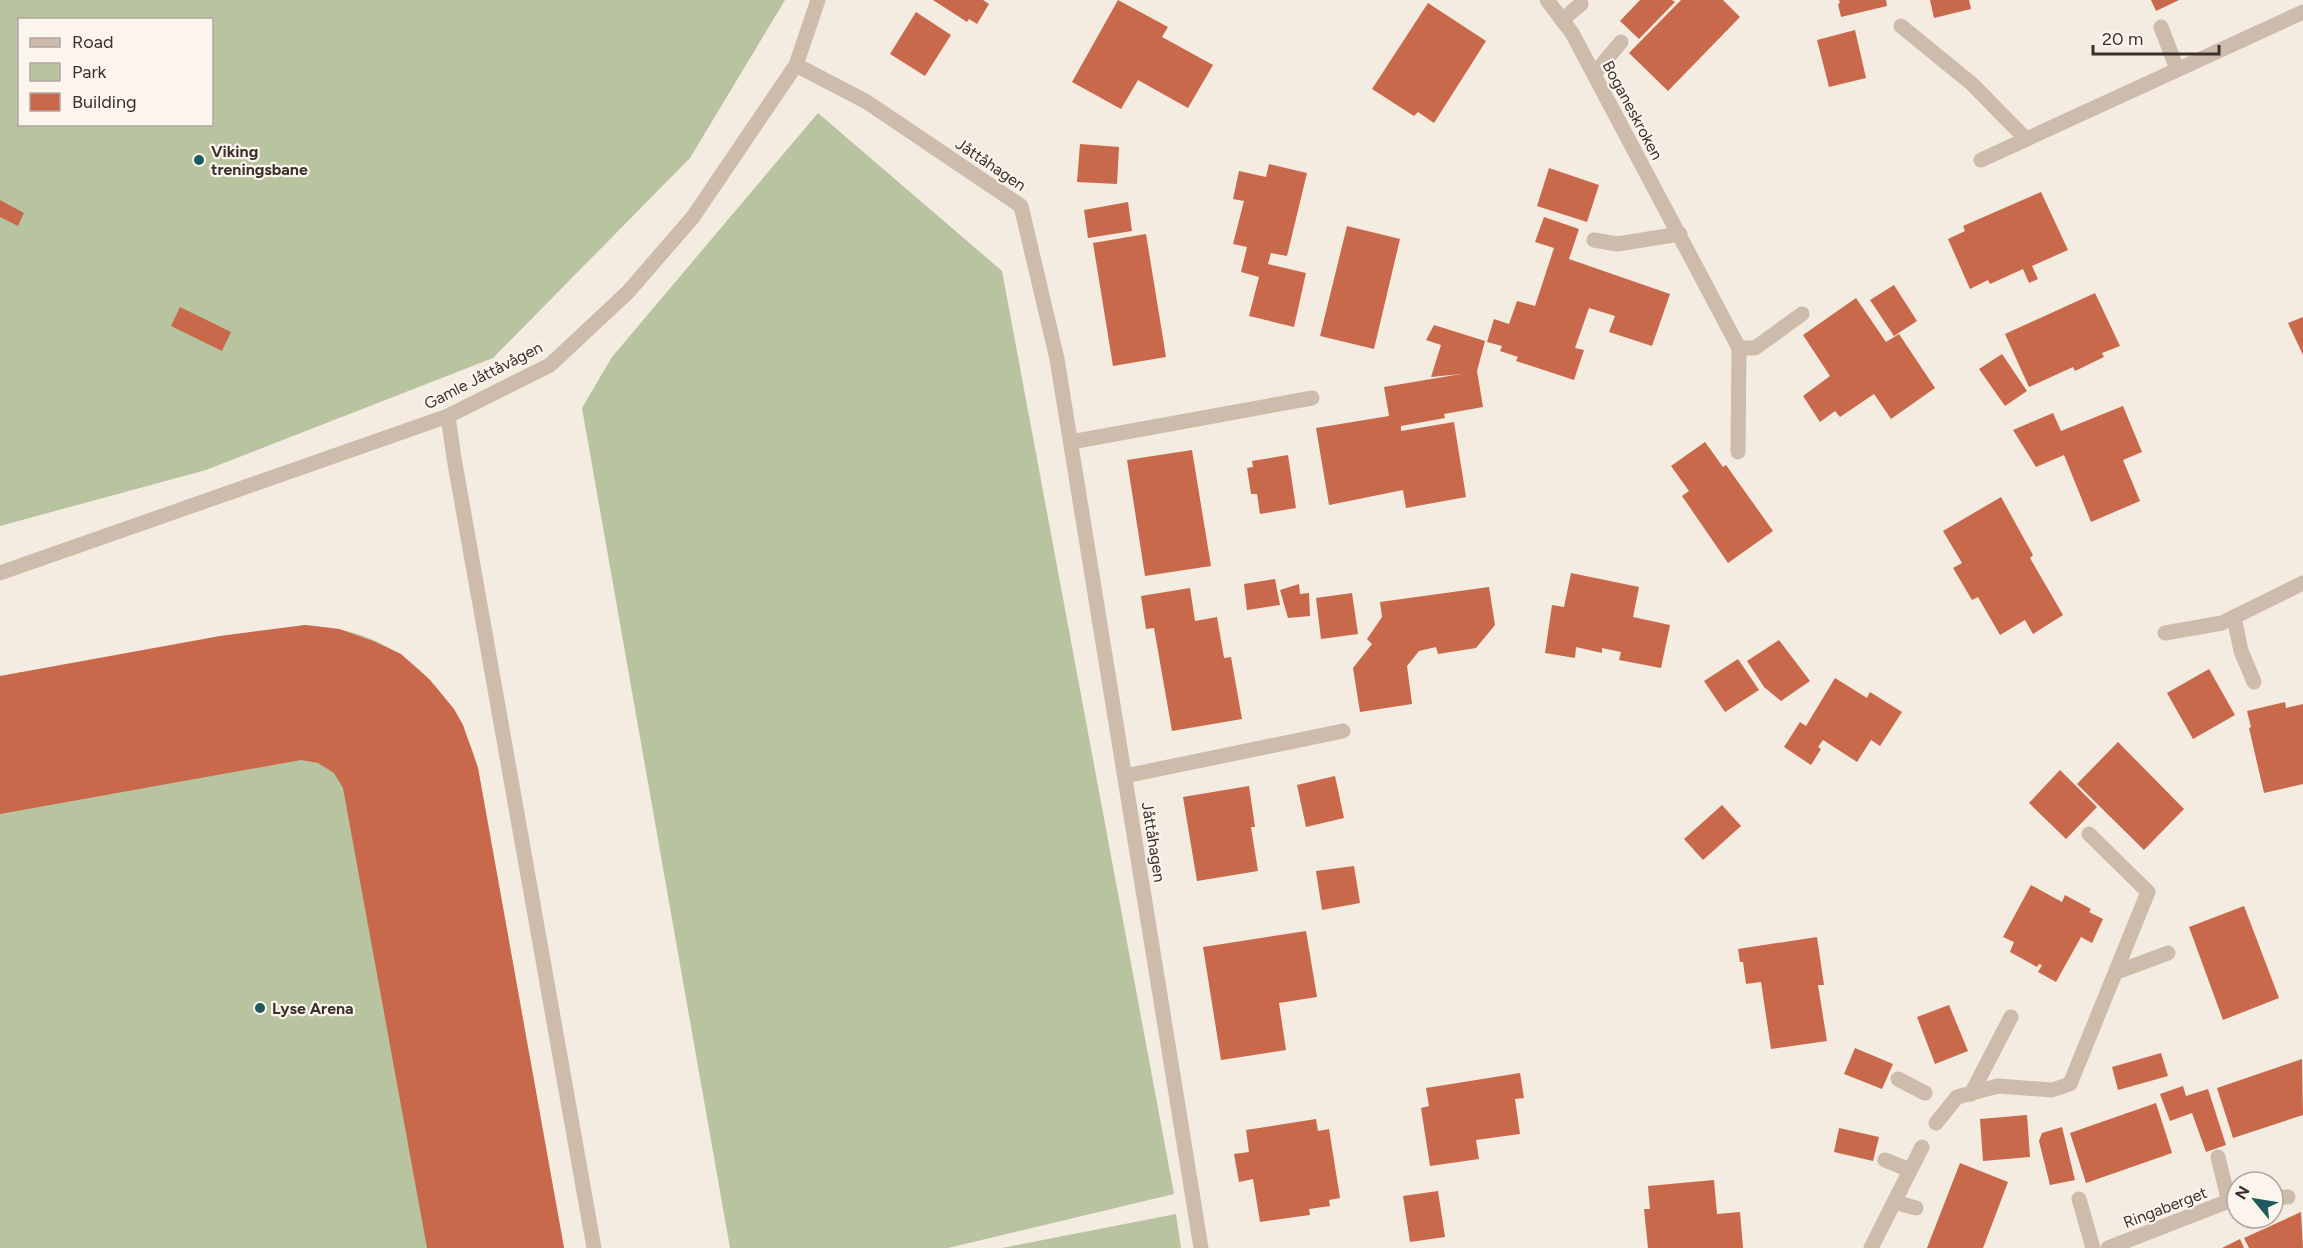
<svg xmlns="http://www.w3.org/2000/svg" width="2303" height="1248" font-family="Figtree,sans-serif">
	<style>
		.green { fill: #b8c4a0; fill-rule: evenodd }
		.building { fill: #c8694b }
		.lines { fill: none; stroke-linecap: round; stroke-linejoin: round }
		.service { stroke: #cdbbac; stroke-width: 15 }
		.minor { stroke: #cdbbac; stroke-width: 15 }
		.poi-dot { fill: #1f5a5e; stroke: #fbf5ee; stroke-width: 2 }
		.labels { text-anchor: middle; stroke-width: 4.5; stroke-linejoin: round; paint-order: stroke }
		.street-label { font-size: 16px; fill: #3b302b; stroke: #fbf5ee }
		.poi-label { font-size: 16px; font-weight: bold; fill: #3b302b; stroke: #fbf5ee; text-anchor: start }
	</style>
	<rect width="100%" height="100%" fill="#f4ebe1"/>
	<path class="green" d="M 0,0 L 785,0 L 690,158 L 493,358 L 206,470 L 0,526 ZM 20,20 L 212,20 L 212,124 L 20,124 Z
		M 818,113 L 1002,271 L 1174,1194 L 948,1248 L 730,1248 L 582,408 L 612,357 Z
		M 305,625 C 316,626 327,627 337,629 C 409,642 460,700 478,768 L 564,1248 L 0,1248 L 0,676 Z
		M 1176,1214 L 1181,1248 L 1002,1248 Z"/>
	<path class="building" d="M 933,0 L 983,0 L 989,4 L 977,24 L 969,19 L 967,22 Z
		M 1118,0 L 1168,27 L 1162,37 L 1213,65 L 1188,108 L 1138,80 L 1121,109 L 1072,82 Z
		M 1640,0 L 1672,0 L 1675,2 L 1639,39 L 1620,21 Z
		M 1681,0 L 1723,0 L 1740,17 L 1668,91 L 1629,53 Z
		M 1839,0 L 1886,0 L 1887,6 L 1841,17 L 1838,4 L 1840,3 Z
		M 1930,0 L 1969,0 L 1971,9 L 1934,18 Z
		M 2151,0 L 2179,0 L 2156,11 Z
		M 1428,3 L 1486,41 L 1434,123 L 1418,112 L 1414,116 L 1372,89 Z
		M 916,12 L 951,35 L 925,76 L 890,54 Z
		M 1855,30 L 1866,78 L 1829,87 L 1817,40 Z
		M 1080,144 L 1119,147 L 1117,184 L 1077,182 Z
		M 1269,164 L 1307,173 L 1287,256 L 1271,253 L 1268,264 L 1306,273 L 1294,327 L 1249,316 L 1259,277 L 1241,272 L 1247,247 L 1233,244 L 1244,201 L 1233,199 L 1239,171 L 1266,177 Z
		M 1549,168 L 1599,185 L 1587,222 L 1537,206 Z
		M 2041,192 L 2068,250 L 2032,266 L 2038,279 L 2029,283 L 2023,269 L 1990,284 L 1988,280 L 1970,289 L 1948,239 L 1965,231 L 1963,226 Z
		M 0,200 L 24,213 L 18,226 L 0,217 Z
		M 1128,202 L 1132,231 L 1088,238 L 1084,210 Z
		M 1544,217 L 1579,229 L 1569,259 L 1670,294 L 1652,346 L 1609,332 L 1615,316 L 1589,308 L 1575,348 L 1584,350 L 1574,380 L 1516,361 L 1518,357 L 1500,351 L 1502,346 L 1487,342 L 1494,319 L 1509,324 L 1517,301 L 1535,306 L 1554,248 L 1535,242 Z
		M 1347,226 L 1400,239 L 1374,349 L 1320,336 Z
		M 1146,234 L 1166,357 L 1113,366 L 1093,243 Z
		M 1894,285 L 1917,321 L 1894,336 L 1870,300 Z
		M 2095,293 L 2120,346 L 2102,353 L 2104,357 L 2075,371 L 2073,367 L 2029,387 L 2005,334 Z
		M 1856,298 L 1886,342 L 1899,334 L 1935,388 L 1891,419 L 1874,394 L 1840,417 L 1835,411 L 1820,422 L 1803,396 L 1830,376 L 1803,335 Z
		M 180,307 L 231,332 L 222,351 L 171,326 Z
		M 2303,317 L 2303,355 L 2288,323 Z
		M 1434,325 L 1485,341 L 1477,371 L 1483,407 L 1444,414 L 1445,418 L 1401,426 L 1401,431 L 1454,422 L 1466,497 L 1406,508 L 1403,490 L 1329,505 L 1316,428 L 1389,416 L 1384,387 L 1461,374 L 1431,377 L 1441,345 L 1426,340 Z
		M 2002,354 L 2027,391 L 2005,406 L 1979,369 Z
		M 2123,406 L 2142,452 L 2123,460 L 2140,501 L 2091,522 L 2064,455 L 2036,467 L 2013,430 L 2053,413 L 2061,431 Z
		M 1705,442 L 1723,467 L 1726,465 L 1773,531 L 1728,563 L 1682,496 L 1689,491 L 1671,466 Z
		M 1192,450 L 1211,566 L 1145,576 L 1127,460 Z
		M 1288,455 L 1296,508 L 1260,514 L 1257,494 L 1251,494 L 1247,468 L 1253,467 L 1252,461 Z
		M 2001,497 L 2033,555 L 2030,558 L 2063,615 L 2033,634 L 2025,620 L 2000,635 L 1978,597 L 1972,600 L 1953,568 L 1962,563 L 1943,531 Z
		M 1571,573 L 1639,587 L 1633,617 L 1670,625 L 1661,668 L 1619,660 L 1621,652 L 1602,648 L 1602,653 L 1576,647 L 1575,658 L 1545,653 L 1552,605 L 1564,607 Z
		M 1275,579 L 1280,605 L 1247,610 L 1244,584 Z
		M 1299,584 L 1300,594 L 1309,593 L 1310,616 L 1288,618 L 1280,590 Z
		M 1489,587 L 1495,625 L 1476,648 L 1438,654 L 1436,647 L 1419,651 L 1407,666 L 1412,704 L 1360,712 L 1353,668 L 1372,644 L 1367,639 L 1382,617 L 1380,602 Z
		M 1190,588 L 1195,621 L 1217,617 L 1224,658 L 1231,657 L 1242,719 L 1172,731 L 1154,628 L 1146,629 L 1141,596 Z
		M 1352,593 L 1358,634 L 1321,639 L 1316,598 Z
		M 305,625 L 339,629 L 373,641 L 401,654 L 430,680 L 454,709 L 463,725 L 478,768 L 564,1248 L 427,1248 L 343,788 L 334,773 L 318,763 L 301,760 L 0,814 L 0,676 L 220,636 Z
		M 1779,640 L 1810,681 L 1781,701 L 1764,687 L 1747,661 Z
		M 1738,659 L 1759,690 L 1725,712 L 1704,681 Z
		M 2209,669 L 2235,715 L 2193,739 L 2167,693 Z
		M 1835,678 L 1867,698 L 1870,692 L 1902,712 L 1880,746 L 1871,740 L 1857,762 L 1823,740 L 1818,747 L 1821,749 L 1811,765 L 1784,747 L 1800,722 L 1806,726 Z
		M 2285,702 L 2286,708 L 2303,704 L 2303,784 L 2264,793 L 2249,728 L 2251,727 L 2247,711 Z
		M 2118,742 L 2184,809 L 2144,850 L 2077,784 Z
		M 2060,770 L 2097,807 L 2066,839 L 2029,803 Z
		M 1335,776 L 1344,818 L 1306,827 L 1297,785 Z
		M 1249,786 L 1255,827 L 1251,827 L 1258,871 L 1197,881 L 1183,797 Z
		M 1722,805 L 1741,826 L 1703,860 L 1684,839 Z
		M 1354,866 L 1360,903 L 1322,910 L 1316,871 Z
		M 2031,885 L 2062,902 L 2065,895 L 2091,909 L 2089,912 L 2103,919 L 2092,943 L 2081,937 L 2056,982 L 2038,972 L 2042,965 L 2039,964 L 2037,967 L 2010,952 L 2014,942 L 2003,937 Z
		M 2244,906 L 2279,998 L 2223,1020 L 2189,927 Z
		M 1306,931 L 1317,997 L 1279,1003 L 1286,1050 L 1221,1060 L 1203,947 Z
		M 1817,937 L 1824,985 L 1818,985 L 1827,1041 L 1771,1049 L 1761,982 L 1746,984 L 1743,962 L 1740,962 L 1738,949 Z
		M 1949,1005 L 1968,1051 L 1935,1064 L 1917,1017 Z
		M 1855,1048 L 1893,1064 L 1882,1089 L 1844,1074 Z
		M 2161,1053 L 2168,1076 L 2118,1090 L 2112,1067 Z
		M 2302,1059 L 2303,1115 L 2233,1138 L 2217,1088 Z
		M 1520,1073 L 1524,1098 L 1515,1099 L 1520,1134 L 1476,1140 L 1479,1159 L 1430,1166 L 1421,1108 L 1429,1106 L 1426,1088 Z
		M 2183,1086 L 2186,1096 L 2208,1089 L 2226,1145 L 2206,1152 L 2192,1113 L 2170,1121 L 2160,1094 Z
		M 2156,1103 L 2172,1153 L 2086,1183 L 2070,1133 Z
		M 2027,1115 L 2030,1157 L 1983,1161 L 1980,1119 Z
		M 1316,1119 L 1318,1131 L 1329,1129 L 1340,1198 L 1329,1200 L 1330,1206 L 1309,1209 L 1310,1215 L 1260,1222 L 1253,1179 L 1239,1182 L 1234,1154 L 1249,1152 L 1246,1130 Z
		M 2062,1127 L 2075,1180 L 2050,1185 L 2039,1141 L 2042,1133 Z
		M 1839,1128 L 1879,1137 L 1873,1161 L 1834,1152 Z
		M 1960,1163 L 2008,1182 L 1983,1248 L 1927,1248 Z
		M 1714,1180 L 1717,1214 L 1740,1212 L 1743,1248 L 1648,1248 L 1644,1209 L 1650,1209 L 1648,1186 Z
		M 1438,1191 L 1445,1237 L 1410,1242 L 1403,1196 Z
		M 2301,1212 L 2303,1248 L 2249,1248 L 2244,1238 Z
		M 2240,1239 L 2244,1248 L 2222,1248 Z"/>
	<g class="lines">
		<path class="service" d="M 1562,20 L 1581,4
			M 1901,26 L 1972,84 L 2026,139
			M 2161,27 L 2177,69
			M 1594,74 L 1621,42
			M 1594,240 L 1617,244 L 1680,234
			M 448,416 L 454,458 L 594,1248
			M 1738,452 L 1739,348 L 1755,348 L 1802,314
			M 2234,617 L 2241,651 L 2254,682
			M 2117,972 L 2168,953
			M 1898,1079 L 1925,1093
			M 1971,1094 L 2011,1017
			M 1936,1123 L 1957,1097 L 1998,1086 L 2052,1090 L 2070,1084 L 2148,892 L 2089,834
			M 2218,1157 L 2229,1202
			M 1885,1160 L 1910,1170
			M 2273,1197 L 2288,1197
			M 2079,1199 L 2093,1248
			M 1894,1202 L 1916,1208"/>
		<path class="minor" d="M 1547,0 L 1572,33 L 1739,348
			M 796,65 L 867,102 L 1021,206 L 1057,359 L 1201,1248
			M 1981,160 L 2303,12
			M 1071,442 L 1312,398
			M 0,573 L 448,416 L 550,365 L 628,292 L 693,217 L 796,65 L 818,0
			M 2165,633 L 2222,623 L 2303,583
			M 1125,776 L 1343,731
			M 1871,1248 L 1922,1147
			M 2108,1248 L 2234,1199"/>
	</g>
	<g class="poi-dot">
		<circle cx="199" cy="160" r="6"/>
		<circle cx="260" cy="1008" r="6"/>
	</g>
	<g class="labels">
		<g class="street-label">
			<text transform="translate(1633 110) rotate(62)" y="6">Boganeskroken</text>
			<text transform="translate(991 164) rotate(34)" y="6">Jåttåhagen</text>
			<text transform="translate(483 375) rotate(-27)" y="6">Gamle Jåttåvågen</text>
			<text transform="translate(1154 842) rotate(81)" y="6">Jåttåhagen</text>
			<text transform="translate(2165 1207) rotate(-21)" y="6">Ringaberget</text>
		</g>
		<g class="poi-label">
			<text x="211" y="157">Viking<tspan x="211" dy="18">treningsbane</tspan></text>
			<text x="272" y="1014">Lyse Arena</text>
		</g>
	</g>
	<rect x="18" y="18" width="195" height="108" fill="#fbf5ee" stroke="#aea6a0" stroke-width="1.5"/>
	<rect x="30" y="38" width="30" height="9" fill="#cdbbac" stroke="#aea6a0" stroke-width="1.5"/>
	<text x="72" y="48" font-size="18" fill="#3b302b">Road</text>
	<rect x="30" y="63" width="30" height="18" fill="#b8c4a0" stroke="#aea6a0" stroke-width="1.5"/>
	<text x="72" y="78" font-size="18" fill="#3b302b">Park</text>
	<rect x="30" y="93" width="30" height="18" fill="#c8694b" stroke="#aea6a0" stroke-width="1.5"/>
	<text x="72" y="108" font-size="18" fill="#3b302b">Building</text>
	<g transform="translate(2255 1200) rotate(300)"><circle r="28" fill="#fbf5ee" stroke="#aea6a0" stroke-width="1.5"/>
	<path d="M0-4.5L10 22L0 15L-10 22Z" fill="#1f5a5e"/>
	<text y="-9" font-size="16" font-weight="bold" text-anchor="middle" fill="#3b302b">N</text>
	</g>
	<path d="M2093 45v9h126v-9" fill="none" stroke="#3b302b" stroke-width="3"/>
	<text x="2102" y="45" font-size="18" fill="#3b302b" stroke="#fbf5ee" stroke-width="4.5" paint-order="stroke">20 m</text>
</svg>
